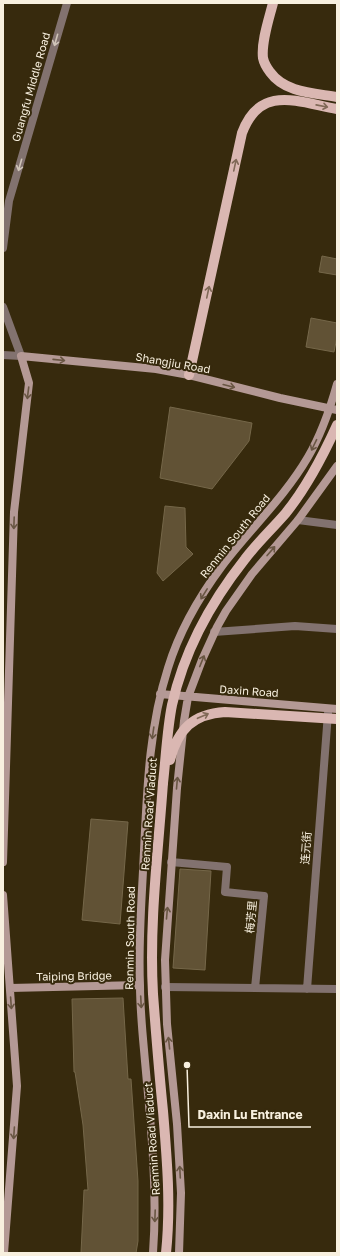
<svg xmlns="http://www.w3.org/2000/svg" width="340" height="1256" font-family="'Golos Text','Noto Sans SC',sans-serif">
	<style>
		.building { fill: #615235; stroke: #756749 }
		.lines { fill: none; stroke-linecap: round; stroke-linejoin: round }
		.lane { stroke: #82726f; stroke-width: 8 }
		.street { stroke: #82726f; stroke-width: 8 }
		.secondary { stroke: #b49995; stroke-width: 8 }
		.primary { stroke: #dab7b2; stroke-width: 10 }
		.primary-bridge { stroke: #dab7b2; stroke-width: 10 }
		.oneway { stroke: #cfc4b8 }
		.oneway2 { stroke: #806957 }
		.oneway3 { stroke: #695643 }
		.labels { text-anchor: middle; stroke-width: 4; stroke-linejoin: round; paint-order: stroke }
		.street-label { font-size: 11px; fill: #f8f0df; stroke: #372a0d }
		.leader { fill: none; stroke: #f8f0df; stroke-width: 1.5 }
		.callout-dot { fill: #f8f0df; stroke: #372a0d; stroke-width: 1.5 }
		.callout-label { font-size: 12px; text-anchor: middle; font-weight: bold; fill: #f8f0df; stroke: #372a0d; stroke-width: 4; stroke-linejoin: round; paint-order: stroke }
	</style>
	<rect width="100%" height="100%" fill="#372a0d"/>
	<path class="building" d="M 322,256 L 337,259 L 337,275 L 319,272 Z
		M 311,318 L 337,323 L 337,337 L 334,352 L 306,347 Z
		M 170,407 L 252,423 L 249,441 L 212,489 L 160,478 Z
		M 165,506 L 185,508 L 186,547 L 193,554 L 163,581 L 157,573 Z
		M 91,819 L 128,822 L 120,924 L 82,920 Z
		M 180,869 L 211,871 L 205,970 L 173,968 Z
		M 123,998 L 128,1079 L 131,1079 L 138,1181 L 138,1241 L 136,1253 L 81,1253 L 84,1190 L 88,1190 L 83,1125 L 75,1072 L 74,1072 L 72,999 Z"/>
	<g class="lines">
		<path class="lane" d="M 298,520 L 337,525
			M 214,632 L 295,626 L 337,629
			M 171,862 L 227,867 L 225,892 L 264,896 L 255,988
			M 165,987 L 337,989
			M 307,989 L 328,713"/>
		<path class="street" d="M 3,248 L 9,201 L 67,3
			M 3,307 L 21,356 L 3,355"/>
		<path class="secondary" d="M 160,694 L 337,709
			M 3,862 L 14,512 L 29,383 L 21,356 L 156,369 L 189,375 L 280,398 L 337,410
			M 3,895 L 17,1086 L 4,1253
			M 10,988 L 140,985
			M 153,1253 C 158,1185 150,1118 144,1050 C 142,1028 140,1007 140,985 C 138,941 142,896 144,851 C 147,790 149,727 168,668 C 179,632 199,597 222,566 C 250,529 284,498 308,457 C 321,435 330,409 337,384
			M 179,1253 L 181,1193 L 177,1124 L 167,1024 L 165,960 L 177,788 L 184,721 L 188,697 L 202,660 L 217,627 L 226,611 L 252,574 L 298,520 L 337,466"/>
		<path class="primary" d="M 273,3 C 269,19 261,42 263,58 C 264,63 267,68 270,72 C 285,93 314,93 337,97
			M 189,375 L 242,133 C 260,84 298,102 337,109
			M 163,783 C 158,853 149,924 153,994 C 156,1033 159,1072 163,1111 C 167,1159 171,1205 166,1253"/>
		<path class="primary-bridge" d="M 170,760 C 178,729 193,714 225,712 L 337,719
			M 163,783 C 166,757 167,730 172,705 C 184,651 211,602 245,559 C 257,543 272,529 285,514 C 307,487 323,456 337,425"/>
	</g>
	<defs><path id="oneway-shaft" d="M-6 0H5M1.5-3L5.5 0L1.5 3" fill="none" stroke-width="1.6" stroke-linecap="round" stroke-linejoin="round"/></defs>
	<g class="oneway">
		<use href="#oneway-shaft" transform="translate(56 40) rotate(106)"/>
		<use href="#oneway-shaft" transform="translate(20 165) rotate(106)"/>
	</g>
	<g class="oneway2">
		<use href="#oneway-shaft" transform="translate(322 106) rotate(11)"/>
		<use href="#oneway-shaft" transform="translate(235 165) rotate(-78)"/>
		<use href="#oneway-shaft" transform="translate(208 292) rotate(-78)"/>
		<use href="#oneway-shaft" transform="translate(203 716) rotate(-23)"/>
	</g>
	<g class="oneway3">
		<use href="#oneway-shaft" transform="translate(59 360) rotate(6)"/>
		<use href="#oneway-shaft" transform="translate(229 386) rotate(14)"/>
		<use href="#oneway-shaft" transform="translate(28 393) rotate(97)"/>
		<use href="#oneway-shaft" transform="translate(314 445) rotate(116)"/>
		<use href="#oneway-shaft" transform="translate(14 523) rotate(92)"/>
		<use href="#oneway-shaft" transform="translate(271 551) rotate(-49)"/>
		<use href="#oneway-shaft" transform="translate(204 594) rotate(122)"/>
		<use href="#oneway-shaft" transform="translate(202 661) rotate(-68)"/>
		<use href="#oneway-shaft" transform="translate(153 733) rotate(98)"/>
		<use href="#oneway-shaft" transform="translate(177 783) rotate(-85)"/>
		<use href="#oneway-shaft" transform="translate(167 913) rotate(-85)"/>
		<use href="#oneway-shaft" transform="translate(141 1002) rotate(87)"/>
		<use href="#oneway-shaft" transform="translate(11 1003) rotate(86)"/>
		<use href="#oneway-shaft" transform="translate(169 1043) rotate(-96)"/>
		<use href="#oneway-shaft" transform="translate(14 1133) rotate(94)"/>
		<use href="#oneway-shaft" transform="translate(180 1172) rotate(-93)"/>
		<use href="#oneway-shaft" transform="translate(155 1216) rotate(92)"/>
	</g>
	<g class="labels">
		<g class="street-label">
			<text transform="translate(31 87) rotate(-74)" y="4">Guangfu Middle Road</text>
			<text transform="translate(173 363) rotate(10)" y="4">Shangjiu Road</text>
			<text transform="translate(235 536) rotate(-51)" y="4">Renmin South Road</text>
			<text transform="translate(249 691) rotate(4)" y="4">Daxin Road</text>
			<text transform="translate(149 814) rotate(-86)" y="4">Renmin Road Viaduct</text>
			<text transform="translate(306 848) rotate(-86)" y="4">连元街</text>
			<text transform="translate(251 917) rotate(-85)" y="4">梅芳里</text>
			<text transform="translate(130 938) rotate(-89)" y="4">Renmin South Road</text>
			<text transform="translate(74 976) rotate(-1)" y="4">Taiping Bridge</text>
			<text transform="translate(152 1139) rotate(-94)" y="4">Renmin Road Viaduct</text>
		</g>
	</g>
	<path class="leader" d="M187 1065L189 1127H311"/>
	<circle class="callout-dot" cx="187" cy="1065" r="4"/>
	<g class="callout-label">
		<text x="250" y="1119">Daxin Lu Entrance</text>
	</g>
	<rect width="340" height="1256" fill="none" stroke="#f8f0df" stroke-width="8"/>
</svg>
